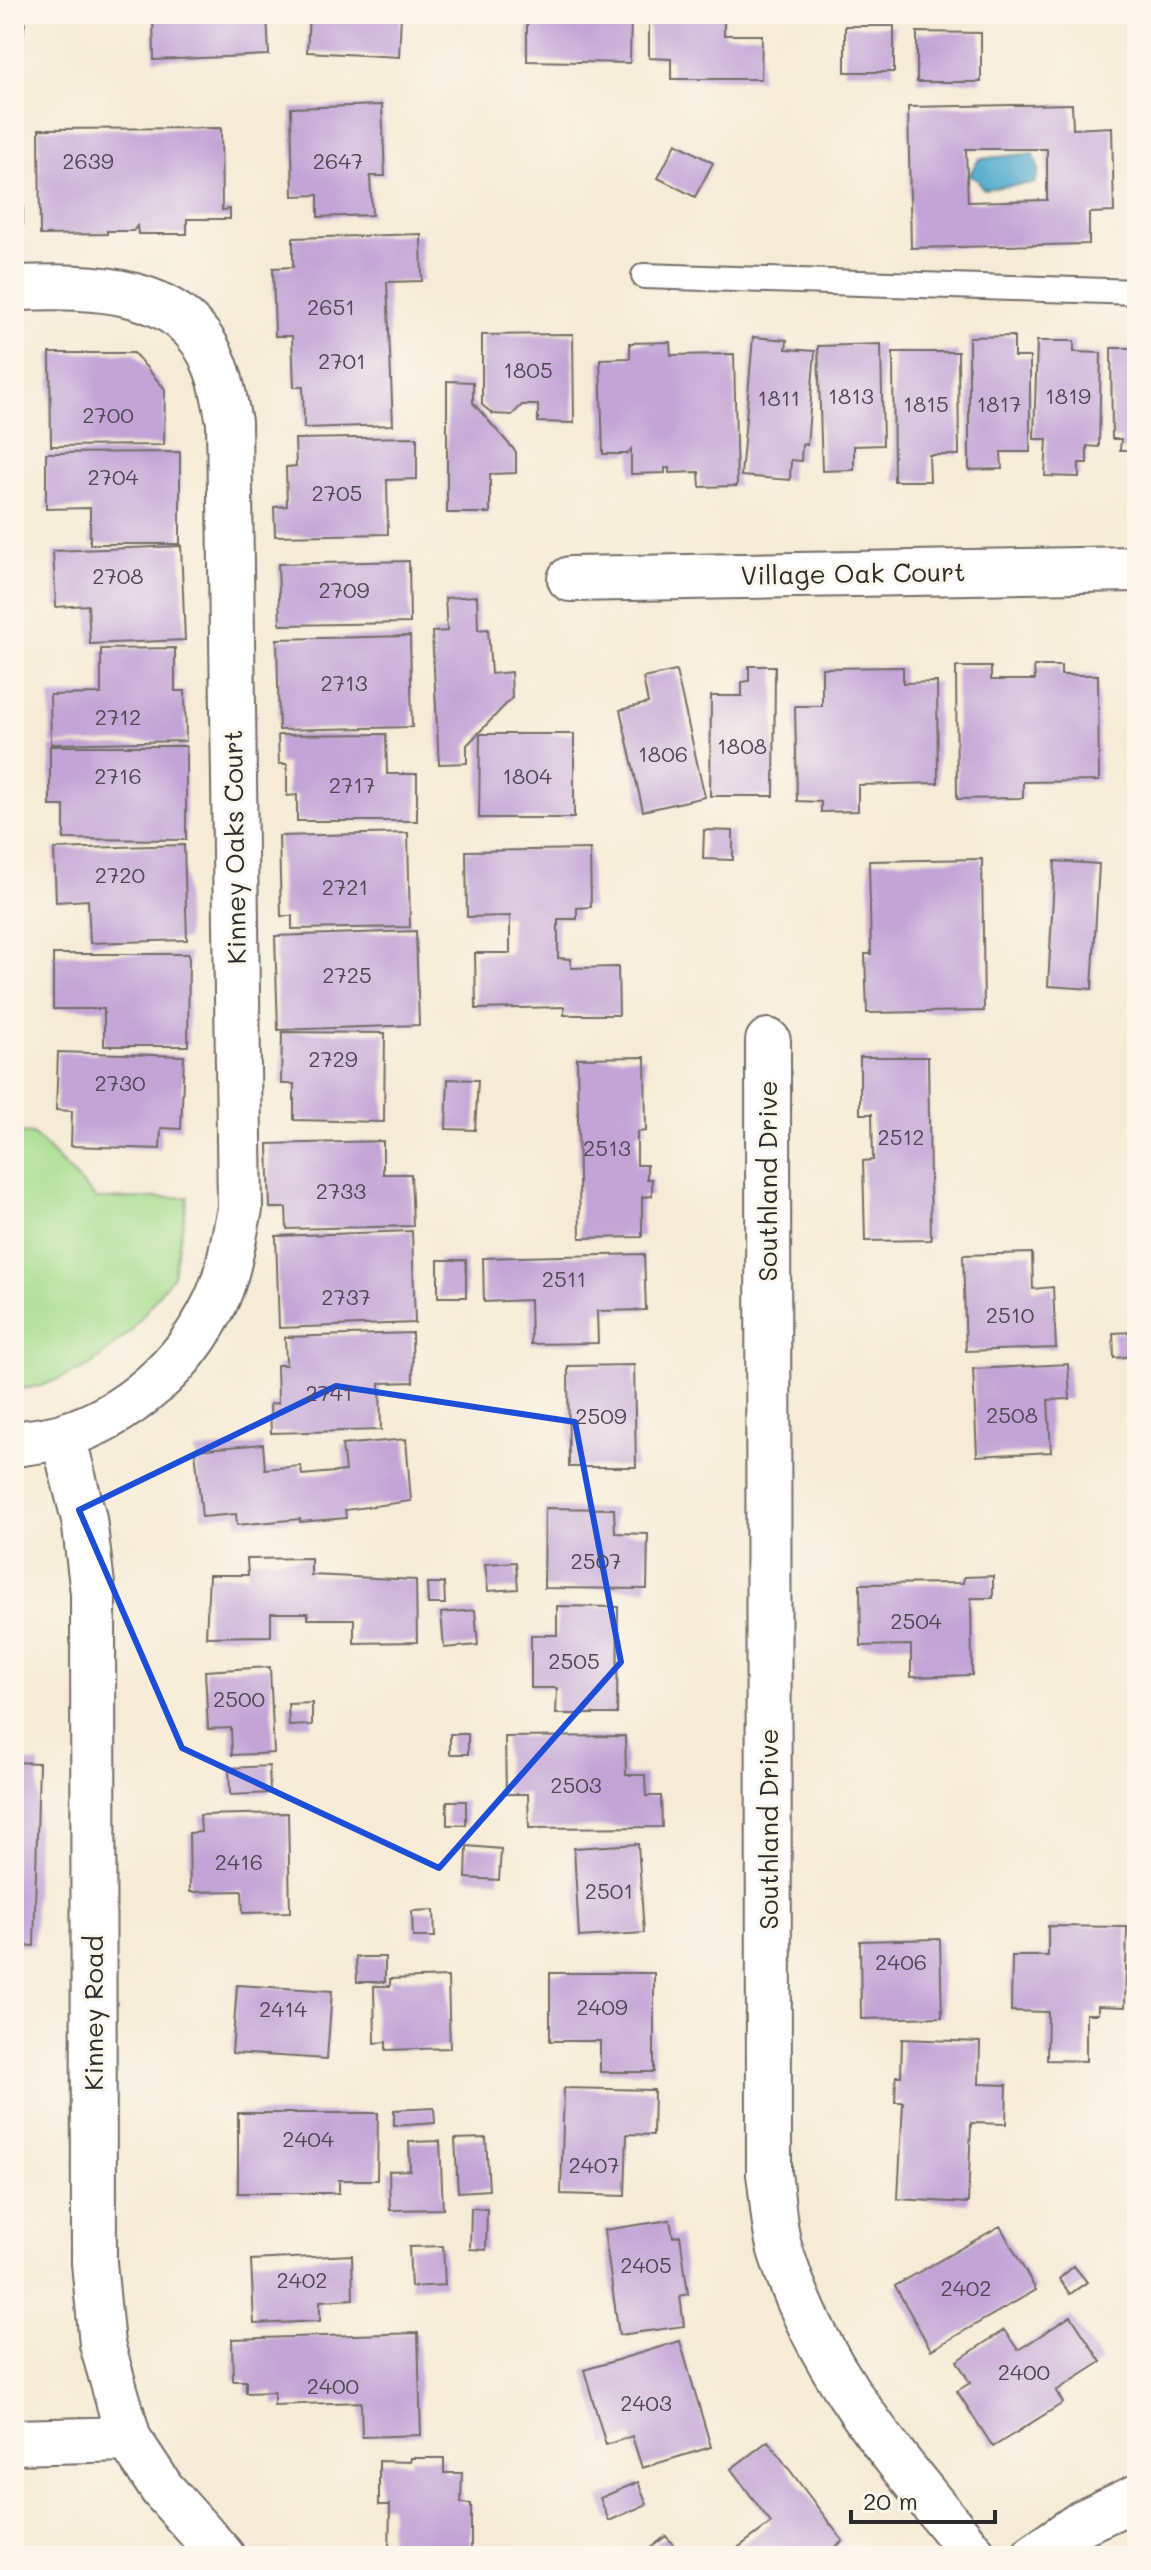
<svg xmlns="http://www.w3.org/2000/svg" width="1151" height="2570" font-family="Mali,sans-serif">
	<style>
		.green { fill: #a5db8c; stroke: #68835c; stroke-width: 2 }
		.water { fill: #4ea9cc; stroke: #3c6a7c; stroke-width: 2 }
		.building { fill: #c2a4d6; fill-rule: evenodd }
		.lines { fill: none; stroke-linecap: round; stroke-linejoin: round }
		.lane-casing { stroke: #726e67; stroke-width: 28 }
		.street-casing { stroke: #726e67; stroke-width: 48 }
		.lane { stroke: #fff; stroke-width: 24 }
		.street { stroke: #fff; stroke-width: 44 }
		.marked { fill: none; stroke: #1d4ed8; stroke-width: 6; stroke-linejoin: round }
		.labels { text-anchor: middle; stroke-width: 6; stroke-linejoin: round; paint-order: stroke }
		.number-label { font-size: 22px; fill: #514956 }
		.street-label { font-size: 26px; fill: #2b2b2b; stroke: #fbf7ec }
	</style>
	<rect width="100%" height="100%" fill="#fbf7ec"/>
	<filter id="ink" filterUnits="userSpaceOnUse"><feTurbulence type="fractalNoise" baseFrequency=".0125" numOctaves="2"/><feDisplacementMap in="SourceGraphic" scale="16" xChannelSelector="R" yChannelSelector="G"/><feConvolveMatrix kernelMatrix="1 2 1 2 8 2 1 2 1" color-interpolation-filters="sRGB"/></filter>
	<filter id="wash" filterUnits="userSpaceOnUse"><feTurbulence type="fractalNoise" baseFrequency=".006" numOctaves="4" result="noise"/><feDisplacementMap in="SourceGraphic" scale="32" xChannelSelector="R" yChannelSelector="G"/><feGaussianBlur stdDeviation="1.8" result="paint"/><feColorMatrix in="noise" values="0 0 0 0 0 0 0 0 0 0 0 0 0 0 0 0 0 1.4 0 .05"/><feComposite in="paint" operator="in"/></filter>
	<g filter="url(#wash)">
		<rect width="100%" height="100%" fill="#f6ebd6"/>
		<path class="green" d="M 14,1133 L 33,1134 L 97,1199 L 188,1197 L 173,1275 L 131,1331 L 89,1367 L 41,1386 L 14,1390 Z"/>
		<path class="water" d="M 1033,153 L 1039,169 L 1035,183 L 983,189 L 976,178 L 969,175 L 979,159 Z"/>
		<g id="blocks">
			<path class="building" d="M 14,14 L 26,14 L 19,66 L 14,66 Z
				M 153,14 L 267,14 L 269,55 L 154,60 Z
				M 309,14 L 401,15 L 399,57 L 307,52 Z
				M 444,14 L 514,14 L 513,21 Z
				M 560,14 L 631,14 L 630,63 L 527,61 L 527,21 L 560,21 Z
				M 649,14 L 724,14 L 724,35 L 762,35 L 761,79 L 671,79 L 671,59 L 649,58 Z
				M 845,26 L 894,26 L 894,72 L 845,72 Z
				M 917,32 L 981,33 L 981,82 L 917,82 Z
				M 1072,104 L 1073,129 L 1112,127 L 1114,212 L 1089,213 L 1089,244 L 911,248 L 908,107 ZM 966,149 L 1047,149 L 1047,200 L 968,202 Z
				M 382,105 L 385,176 L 370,176 L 372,215 L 318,217 L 318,195 L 293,196 L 291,108 Z
				M 221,128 L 222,210 L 230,209 L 230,219 L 187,219 L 187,234 L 138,234 L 137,226 L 133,231 L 107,231 L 107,234 L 40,235 L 39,129 Z
				M 14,129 L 22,129 L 23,225 L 14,225 Z
				M 676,143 L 713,163 L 695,197 L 658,178 Z
				M 421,234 L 422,281 L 387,282 L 393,425 L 304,428 L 303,387 L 294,387 L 292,336 L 275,336 L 273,268 L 293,267 L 293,238 Z
				M 573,334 L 574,423 L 538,422 L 538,405 L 522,405 L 512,415 L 493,414 L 482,405 L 482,335 Z
				M 1014,336 L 1014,357 L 1030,357 L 1030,452 L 1001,452 L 1002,469 L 969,470 L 969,337 Z
				M 753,337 L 787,340 L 786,349 L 815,351 L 807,445 L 802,444 L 801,461 L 791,460 L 790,480 L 741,476 Z
				M 1037,341 L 1074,341 L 1074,352 L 1101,353 L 1099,447 L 1087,446 L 1087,463 L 1079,463 L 1079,477 L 1045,476 L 1047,439 L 1034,439 Z
				M 670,342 L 671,355 L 734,354 L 737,486 L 700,487 L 699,472 L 669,473 L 669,468 L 665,468 L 665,473 L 631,474 L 631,449 L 627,454 L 603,454 L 600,359 L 630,358 L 630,343 Z
				M 881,344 L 883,445 L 854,446 L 854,470 L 822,471 L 818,346 Z
				M 1111,348 L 1137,348 L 1137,450 L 1120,450 L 1121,439 L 1112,439 Z
				M 893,352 L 958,352 L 959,455 L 929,455 L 930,481 L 894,481 Z
				M 50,353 L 134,353 L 165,389 L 164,445 L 51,446 Z
				M 447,381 L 473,382 L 473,403 L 516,452 L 516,473 L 490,474 L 490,513 L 447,513 Z
				M 417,437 L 417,479 L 387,480 L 388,534 L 275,536 L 274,507 L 287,506 L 286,467 L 296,466 L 295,439 Z
				M 180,452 L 180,544 L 90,544 L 90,508 L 46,509 L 46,453 Z
				M 181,546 L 185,640 L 90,644 L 88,605 L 56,607 L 53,551 Z
				M 409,561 L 410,623 L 280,625 L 278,564 Z
				M 477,596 L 478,630 L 488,629 L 491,674 L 511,672 L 512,698 L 467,745 L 467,763 L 439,764 L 432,632 L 447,631 L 445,598 Z
				M 410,636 L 412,727 L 279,730 L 277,639 Z
				M 175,648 L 175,691 L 185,691 L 186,741 L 51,744 L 50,695 L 101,694 L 101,649 Z
				M 749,666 L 775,666 L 774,796 L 710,796 L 711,696 L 742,696 L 742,682 L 749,681 Z
				M 1034,666 L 1061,666 L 1061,675 L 1098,675 L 1099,781 L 1023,782 L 1023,798 L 957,799 L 956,667 L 991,667 L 991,680 L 1035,680 Z
				M 903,667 L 903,683 L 937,682 L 938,783 L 858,785 L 858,811 L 821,812 L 821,802 L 797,801 L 795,706 L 822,706 L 822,668 Z
				M 676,671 L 705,797 L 643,811 L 620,710 L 648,703 L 643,678 Z
				M 386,734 L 387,774 L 417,774 L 417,821 L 297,821 L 297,795 L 287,796 L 287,764 L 279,764 L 278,735 Z
				M 480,734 L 574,734 L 574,818 L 479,818 Z
				M 50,746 L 186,746 L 186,840 L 64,839 L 64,806 L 50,806 Z
				M 704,830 L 733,831 L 733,860 L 703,859 Z
				M 408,833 L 410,927 L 292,929 L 292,916 L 281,916 L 279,836 Z
				M 184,845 L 187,940 L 90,943 L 88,900 L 56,902 L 54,849 Z
				M 590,849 L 591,907 L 577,908 L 577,919 L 558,919 L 558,958 L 571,959 L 571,968 L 618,967 L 619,1015 L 564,1015 L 564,1007 L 476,1009 L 475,953 L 510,953 L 510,916 L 467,917 L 466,851 Z
				M 982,859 L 984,1011 L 867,1013 L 865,954 L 871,954 L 869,861 Z
				M 1055,861 L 1099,864 L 1092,989 L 1048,986 Z
				M 416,931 L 419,1025 L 278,1030 L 275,936 Z
				M 53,954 L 189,954 L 188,1046 L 104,1046 L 104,1009 L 53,1009 Z
				M 282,1032 L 385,1033 L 384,1122 L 294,1120 L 294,1084 L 281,1084 Z
				M 58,1052 L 184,1056 L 181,1129 L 161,1128 L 160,1149 L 71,1146 L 72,1111 L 56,1110 Z
				M 645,1057 L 646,1131 L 637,1132 L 637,1165 L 647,1165 L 647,1179 L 652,1179 L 652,1196 L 642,1197 L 642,1237 L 580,1238 L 577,1058 Z
				M 860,1057 L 928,1057 L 931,1240 L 865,1241 L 863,1161 L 873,1160 L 872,1114 L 860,1114 Z
				M 448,1079 L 478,1080 L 475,1130 L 446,1129 Z
				M 383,1141 L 383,1174 L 411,1174 L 413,1226 L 287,1229 L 286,1208 L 270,1208 L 268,1144 Z
				M 412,1231 L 415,1323 L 279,1328 L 276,1236 Z
				M 1032,1253 L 1033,1289 L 1053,1287 L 1056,1348 L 966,1351 L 963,1255 Z
				M 644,1254 L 646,1310 L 597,1311 L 598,1343 L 531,1344 L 530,1300 L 484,1302 L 483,1258 Z
				M 438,1260 L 466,1260 L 466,1297 L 438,1297 Z
				M 1133,1332 L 1135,1356 L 1114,1358 L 1113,1333 Z
				M 412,1333 L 413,1382 L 380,1383 L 381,1430 L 271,1433 L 270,1404 L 278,1403 L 277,1365 L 286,1365 L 285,1337 Z
				M 1068,1364 L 1070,1399 L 1048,1400 L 1051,1452 L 977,1456 L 973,1369 Z
				M 634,1365 L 636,1467 L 569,1467 L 568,1366 Z
				M 406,1439 L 411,1501 L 345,1510 L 346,1518 L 300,1522 L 300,1519 L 237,1525 L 236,1514 L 202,1517 L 195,1450 L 263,1444 L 265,1469 L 301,1466 L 302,1475 L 345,1471 L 342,1445 Z
				M 545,1508 L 614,1509 L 615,1533 L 648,1534 L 647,1589 L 544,1588 Z
				M 311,1558 L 311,1575 L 416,1580 L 417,1642 L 354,1643 L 354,1619 L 308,1619 L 308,1613 L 271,1613 L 271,1636 L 206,1637 L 209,1575 L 248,1575 L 247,1559 Z
				M 516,1562 L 518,1589 L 488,1591 L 485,1564 Z
				M 993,1576 L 993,1598 L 971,1598 L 972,1675 L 911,1677 L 911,1645 L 861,1646 L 860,1584 L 963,1583 L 964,1577 Z
				M 427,1583 L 444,1583 L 445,1604 L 428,1604 Z
				M 557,1606 L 618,1607 L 617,1714 L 556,1714 L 557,1688 L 531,1688 L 531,1635 L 557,1635 Z
				M 475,1610 L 478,1645 L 444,1648 L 441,1613 Z
				M 270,1667 L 274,1753 L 232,1755 L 231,1728 L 208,1729 L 205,1671 Z
				M 312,1703 L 312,1725 L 289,1726 L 288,1704 Z
				M 450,1734 L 468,1734 L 468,1754 L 450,1754 Z
				M 625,1736 L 626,1775 L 645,1775 L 646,1796 L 661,1796 L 662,1827 L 529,1828 L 528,1794 L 506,1794 L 505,1737 Z
				M 14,1762 L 39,1763 L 34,1946 L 14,1945 Z
				M 269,1766 L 270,1793 L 230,1795 L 229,1768 Z
				M 447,1801 L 466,1801 L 466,1825 L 447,1825 Z
				M 288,1813 L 290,1912 L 243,1913 L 242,1891 L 190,1892 L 189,1833 L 201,1832 L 200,1815 Z
				M 638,1844 L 644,1933 L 579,1937 L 574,1848 Z
				M 467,1846 L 501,1849 L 499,1880 L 466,1878 Z
				M 434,1910 L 435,1937 L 413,1937 L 412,1911 Z
				M 1048,1926 L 1127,1927 L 1125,2007 L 1098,2006 L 1098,2014 L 1086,2014 L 1086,2061 L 1047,2060 L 1048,2012 L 1011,2011 L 1012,1956 L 1048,1956 Z
				M 940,1939 L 942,2017 L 861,2019 L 860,1941 Z
				M 356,1957 L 385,1957 L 385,1982 L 357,1982 Z
				M 550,1973 L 654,1973 L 654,2072 L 600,2072 L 600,2041 L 550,2041 Z
				M 448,1977 L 450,2048 L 386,2050 L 386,2042 L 375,2043 L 374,1986 L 390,1986 L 390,1979 Z
				M 237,1985 L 332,1991 L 327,2059 L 232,2053 Z
				M 902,2039 L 980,2042 L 979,2084 L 1007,2085 L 1006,2124 L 971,2123 L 968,2203 L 898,2199 L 903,2102 L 895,2102 L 896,2076 L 901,2076 Z
				M 564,2088 L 654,2090 L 653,2135 L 627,2134 L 625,2196 L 561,2194 Z
				M 434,2108 L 435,2123 L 394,2126 L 394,2110 Z
				M 238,2113 L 378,2113 L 377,2180 L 339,2180 L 339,2193 L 238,2193 Z
				M 486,2138 L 489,2190 L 458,2192 L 455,2139 Z
				M 440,2141 L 443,2209 L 390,2210 L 389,2171 L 410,2170 L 409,2142 Z
				M 471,2208 L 487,2209 L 486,2250 L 470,2249 Z
				M 670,2220 L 673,2237 L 680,2235 L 688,2294 L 680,2296 L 684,2326 L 619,2335 L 604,2230 Z
				M 1000,2226 L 1036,2290 L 931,2350 L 895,2286 Z
				M 443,2246 L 445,2285 L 411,2287 L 409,2247 Z
				M 352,2255 L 353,2299 L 320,2301 L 320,2321 L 254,2324 L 251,2260 Z
				M 1074,2266 L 1087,2282 L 1070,2294 L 1059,2279 Z
				M 1071,2316 L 1101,2362 L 1056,2391 L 1063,2403 L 993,2447 L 957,2391 L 970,2383 L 957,2361 L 1004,2330 L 1018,2350 Z
				M 418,2333 L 421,2435 L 362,2437 L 361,2402 L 274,2405 L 274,2392 L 246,2393 L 246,2381 L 233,2381 L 232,2339 Z
				M 680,2341 L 711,2447 L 642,2468 L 632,2436 L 606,2445 L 584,2370 Z
				M 768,2441 L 843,2541 L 823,2556 L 727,2556 L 771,2523 L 731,2469 Z
				M 411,2458 L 444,2458 L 444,2473 L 462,2473 L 461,2503 L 471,2504 L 471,2556 L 389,2555 L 390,2505 L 379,2505 L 379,2461 L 410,2462 Z
				M 638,2482 L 647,2504 L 609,2521 L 600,2498 Z
				M 666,2536 L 682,2556 L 640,2556 Z"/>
		</g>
	</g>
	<g filter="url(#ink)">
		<use href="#blocks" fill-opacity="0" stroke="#726e67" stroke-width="2"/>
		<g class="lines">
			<defs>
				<path id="lane" d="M 644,276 L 1137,292"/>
				<path id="street" d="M 14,288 C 88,286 186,282 216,368 C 223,385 225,404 229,422 L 240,1209 C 233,1240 229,1274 215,1303 C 186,1364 128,1417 62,1436 C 47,1440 30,1442 14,1444
					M 570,579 L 1137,569
					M 768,1041 L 769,2174 C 773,2199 773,2228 781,2253 C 820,2376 896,2458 975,2556
					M 63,1436 L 84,1519 L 93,1593 L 94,2263 L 102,2344 L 129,2439 L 162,2489 L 222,2556
					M 14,2442 L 129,2439
					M 1034,2556 L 1083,2522 L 1137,2497"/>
			</defs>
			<use href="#lane" class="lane-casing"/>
			<use href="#street" class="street-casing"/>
			<use href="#lane" class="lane"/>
			<use href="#street" class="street"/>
		</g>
	</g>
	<path class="marked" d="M 336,1386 L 575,1422 L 621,1662 L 439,1868 L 182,1748 L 79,1510 Z"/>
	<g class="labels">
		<g class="number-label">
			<text x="88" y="169">2639</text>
			<text x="338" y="169">2647</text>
			<text x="331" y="315">2651</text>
			<text x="342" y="369">2701</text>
			<text x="528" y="378">1805</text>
			<text x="851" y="404">1813</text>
			<text x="1068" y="404">1819</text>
			<text x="779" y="406">1811</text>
			<text x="926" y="412">1815</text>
			<text x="999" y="412">1817</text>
			<text x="108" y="423">2700</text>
			<text x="113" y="485">2704</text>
			<text x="337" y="501">2705</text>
			<text x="118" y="584">2708</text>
			<text x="344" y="598">2709</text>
			<text x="344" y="691">2713</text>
			<text x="118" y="725">2712</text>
			<text x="742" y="754">1808</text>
			<text x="663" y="762">1806</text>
			<text x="118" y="784">2716</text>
			<text x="527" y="784">1804</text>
			<text x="352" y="793">2717</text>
			<text x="120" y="883">2720</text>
			<text x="345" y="895">2721</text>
			<text x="347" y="983">2725</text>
			<text x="333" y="1067">2729</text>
			<text x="120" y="1091">2730</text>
			<text x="901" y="1145">2512</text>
			<text x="607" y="1156">2513</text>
			<text x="341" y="1199">2733</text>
			<text x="564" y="1287">2511</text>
			<text x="346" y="1305">2737</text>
			<text x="1010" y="1323">2510</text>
			<text x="329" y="1401">2741</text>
			<text x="1012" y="1423">2508</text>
			<text x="601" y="1424">2509</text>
			<text x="596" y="1569">2507</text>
			<text x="916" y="1629">2504</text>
			<text x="574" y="1669">2505</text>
			<text x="239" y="1707">2500</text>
			<text x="576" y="1793">2503</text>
			<text x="239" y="1870">2416</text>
			<text x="609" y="1899">2501</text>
			<text x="901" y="1970">2406</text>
			<text x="602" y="2015">2409</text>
			<text x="283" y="2017">2414</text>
			<text x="308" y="2147">2404</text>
			<text x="594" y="2173">2407</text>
			<text x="646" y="2273">2405</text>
			<text x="302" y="2288">2402</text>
			<text x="966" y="2296">2402</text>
			<text x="1024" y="2380">2400</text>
			<text x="333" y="2394">2400</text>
			<text x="646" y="2411">2403</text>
		</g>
		<g class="street-label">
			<text transform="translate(853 574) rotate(-1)" y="9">Village Oak Court</text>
			<text transform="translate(235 847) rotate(-91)" y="9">Kinney Oaks Court</text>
			<text transform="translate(768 1181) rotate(-90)" y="9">Southland Drive</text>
			<text transform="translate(769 1829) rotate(-90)" y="9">Southland Drive</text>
			<text transform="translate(94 2013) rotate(-90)" y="9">Kinney Road</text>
		</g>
	</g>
	<rect width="1151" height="2570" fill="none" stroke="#fbf7ec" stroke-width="48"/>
	<path d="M851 2510v12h144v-12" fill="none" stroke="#2b2b2b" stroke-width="4"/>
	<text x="863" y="2510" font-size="24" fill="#2b2b2b" stroke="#fbf7ec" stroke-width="6" paint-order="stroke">20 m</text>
</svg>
